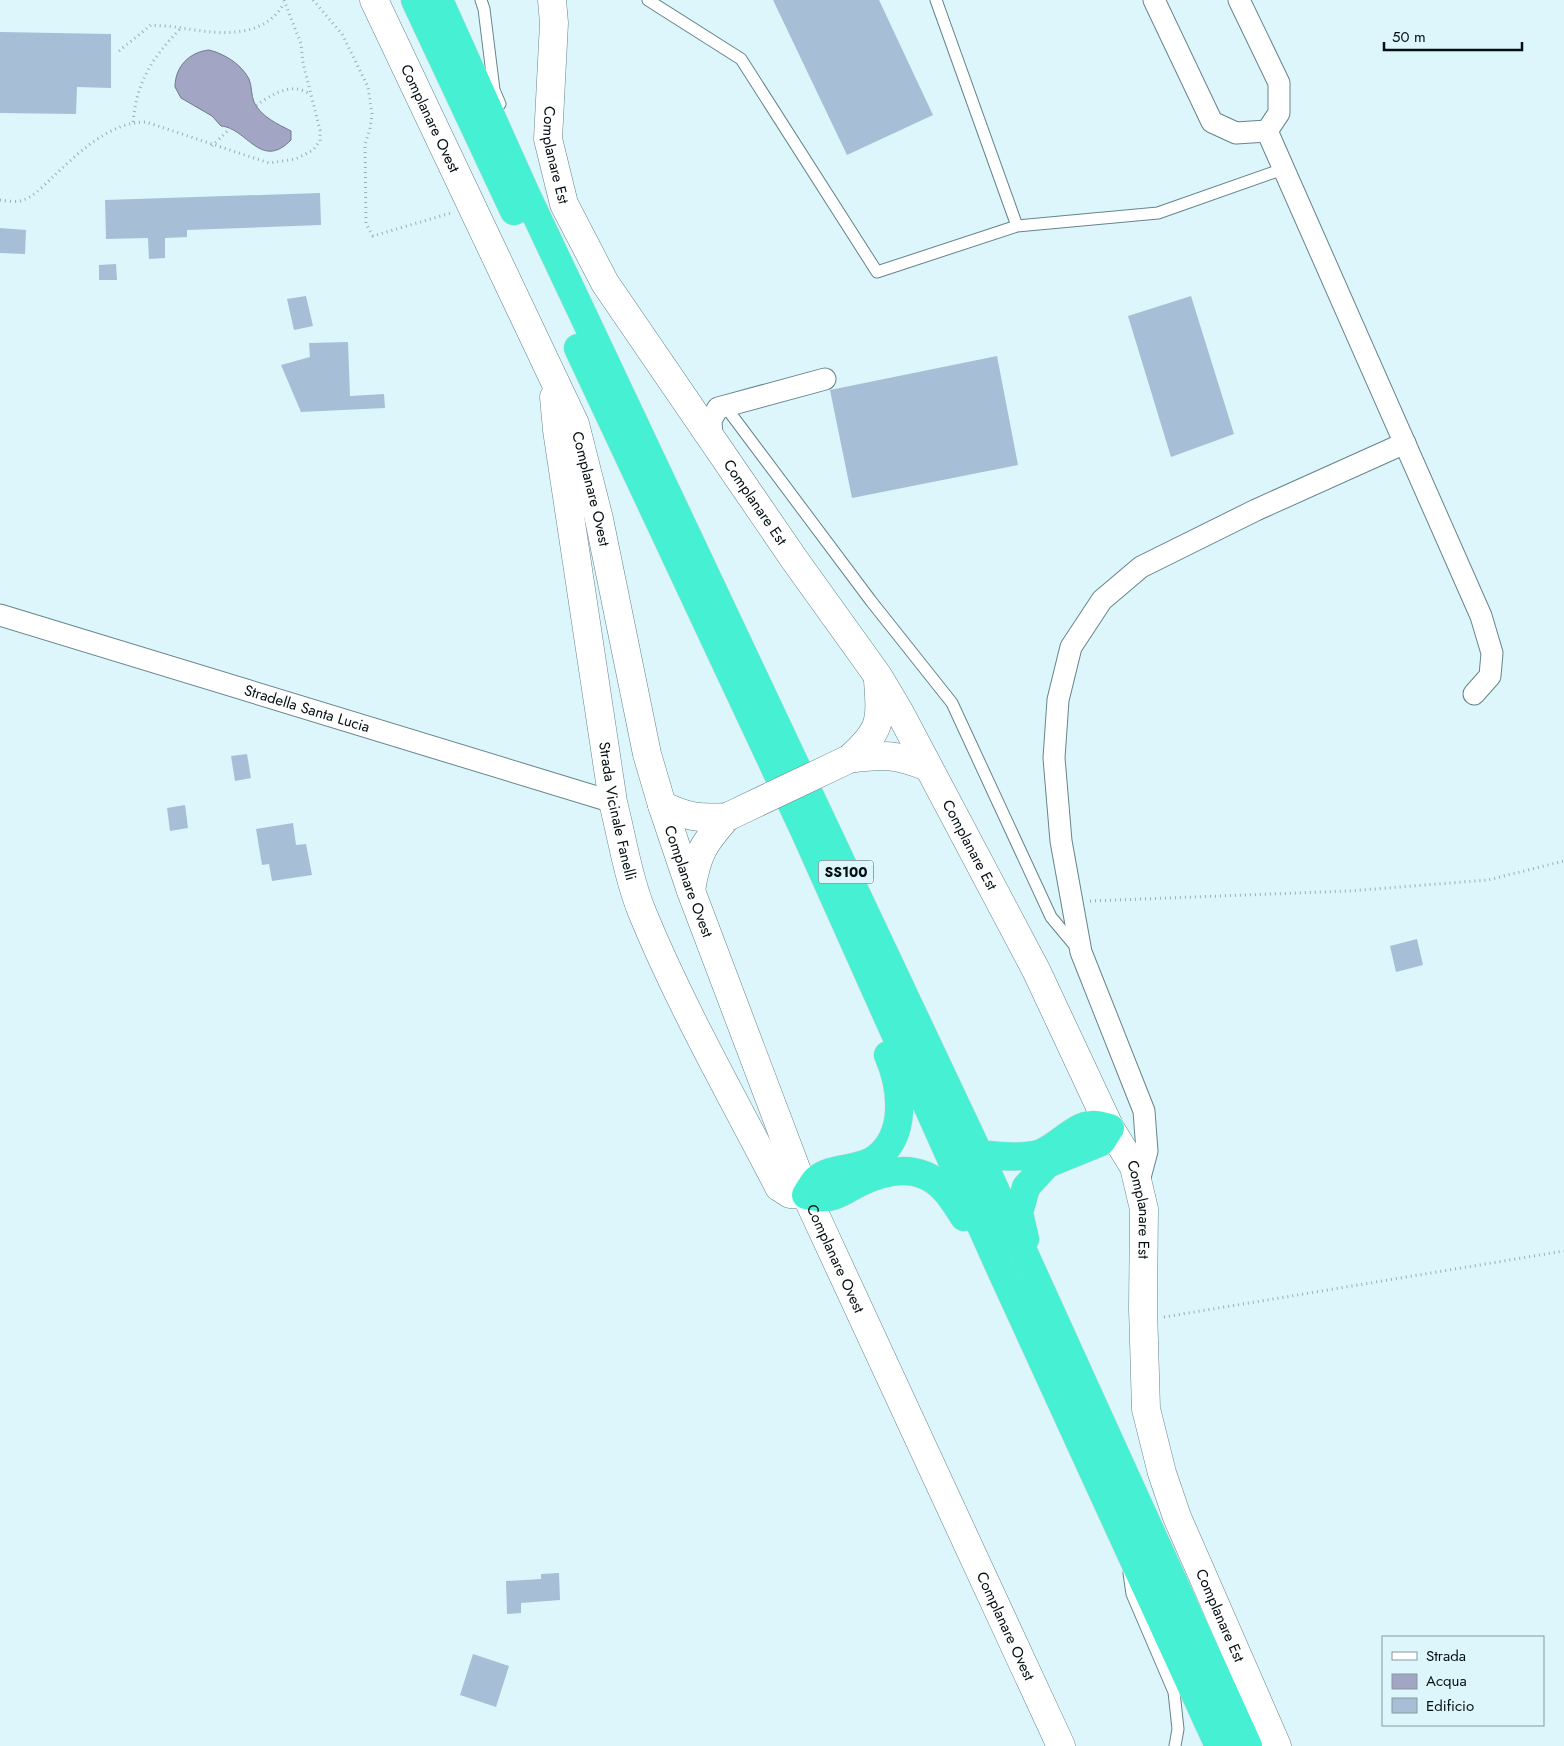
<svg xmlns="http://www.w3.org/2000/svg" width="1564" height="1746" font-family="Jost,sans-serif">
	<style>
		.water { fill: #a2a5c3; stroke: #73788e }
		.building { fill: #a6bfd6 }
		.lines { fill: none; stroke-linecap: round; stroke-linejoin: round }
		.lane-casing { stroke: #66848b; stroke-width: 13 }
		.street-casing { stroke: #66848b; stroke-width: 23 }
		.secondary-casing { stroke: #66848b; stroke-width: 29 }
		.highway-casing { stroke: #d7d9d9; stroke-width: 29 }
		.path { stroke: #99aeb3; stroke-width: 3; stroke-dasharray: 1 4; stroke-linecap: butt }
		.lane { stroke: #fff; stroke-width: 11 }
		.street { stroke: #fff; stroke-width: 21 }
		.secondary { stroke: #fff; stroke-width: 28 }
		.highway { stroke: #45f0d3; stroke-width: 28 }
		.secondary-bridge-casing { stroke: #66848b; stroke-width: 29; stroke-linecap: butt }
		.secondary-bridge { stroke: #fff; stroke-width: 28 }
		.labels { text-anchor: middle; stroke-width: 5; stroke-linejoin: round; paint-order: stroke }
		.shield { fill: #dcf6fc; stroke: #455458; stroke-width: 1 }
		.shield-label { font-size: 14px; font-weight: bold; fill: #040f11 }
		.street-label { font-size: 15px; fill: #040f11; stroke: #dcf6fc }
	</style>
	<rect width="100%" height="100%" fill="#dcf6fc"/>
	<path class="water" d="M 209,50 C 225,54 241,64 249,79 C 252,86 251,95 254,102 C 261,117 278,124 291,131 L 291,140 C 261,171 247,128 221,126 L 212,116 L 181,98 L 175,87 C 175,67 189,52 209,50 Z"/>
	<path class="building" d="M 773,0 L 879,0 L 933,115 L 847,155 Z
		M 0,32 L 111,34 L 111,88 L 77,87 L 76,114 L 0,113 Z
		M 320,193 L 321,225 L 187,230 L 187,237 L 165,238 L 165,258 L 149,259 L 148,238 L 106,239 L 105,200 Z
		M 0,228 L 26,230 L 25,254 L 0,253 Z
		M 116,264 L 117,280 L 99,280 L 99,265 Z
		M 306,296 L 313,326 L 294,330 L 287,299 Z
		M 1191,296 L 1234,434 L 1171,457 L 1128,316 Z
		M 348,342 L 350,396 L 384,394 L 385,408 L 301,412 L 281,365 L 310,357 L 309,343 Z
		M 997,356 L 1018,465 L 852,498 L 830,390 Z
		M 247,754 L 251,778 L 235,781 L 231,756 Z
		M 185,805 L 188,828 L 170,831 L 167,808 Z
		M 293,823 L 296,845 L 306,844 L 312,875 L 272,881 L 269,864 L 262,865 L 256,829 Z
		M 1417,939 L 1423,965 L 1396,972 L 1390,946 Z
		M 559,1573 L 560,1600 L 521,1603 L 521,1613 L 507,1614 L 506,1581 L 541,1579 L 541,1574 Z
		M 473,1654 L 509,1666 L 496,1707 L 460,1695 Z"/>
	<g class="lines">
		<defs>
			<path id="lane" d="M 481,0 L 484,9 L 494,90 L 500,104
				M 648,0 L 741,59 L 877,272 L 1017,226 L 1158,213 L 1283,169
				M 936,0 L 1017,226
				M 725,406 L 871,601 L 952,703 L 1051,917 L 1076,947
				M 1129,1573 L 1132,1594 L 1174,1692 L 1178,1729 L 1175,1746"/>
			<g id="street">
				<path d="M 1154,0 L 1212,122 L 1236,133 L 1267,131"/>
				<path d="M 1239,0 L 1279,83 L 1279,113 L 1267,131 L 1481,616 L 1492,653 L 1490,676 L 1474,694"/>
				<path d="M 712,439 L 711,420 L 718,408 L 825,379"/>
				<path id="s1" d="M 0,615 L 613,802"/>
				<path d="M 1138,1185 L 1147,1151 L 1144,1111 L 1081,952 L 1061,841 L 1054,758 L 1058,700 L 1071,647 L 1102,600 L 1141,567 L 1256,510 L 1405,443"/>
			</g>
			<g id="secondary">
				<path id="s2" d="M 374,0 L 575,424 L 599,519 L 647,754 L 662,805 L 691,891 L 806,1195 L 1061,1746"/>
				<path id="s3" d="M 552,0 L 554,23 L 548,139 L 564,204 L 605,283 L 794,559 L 878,676 L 900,713 L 1036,970 L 1110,1128 L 1134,1167 L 1144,1209 L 1143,1308 L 1146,1409 L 1162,1473 L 1177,1517 L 1277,1746"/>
				<path id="s4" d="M 554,397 L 557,430 L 613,802 C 622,838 628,877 642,912 C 681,1007 732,1096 779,1187 L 790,1194 L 806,1195"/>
				<path d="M 849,759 C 882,730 881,721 878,680"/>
				<path d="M 849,759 C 884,754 895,754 928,767"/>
				<path d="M 662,805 C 687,817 700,819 727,817"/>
				<path d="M 691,890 C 697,854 703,844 727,817"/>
			</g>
			<path id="highway" d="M 415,0 L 514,211
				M 439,0 L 526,194 L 979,1154 L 1248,1746
				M 578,348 L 804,830 L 999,1266 L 1219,1746
				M 888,1055 C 902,1087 908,1136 875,1159 C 858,1171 833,1166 817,1179 C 813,1183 809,1190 806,1195 C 834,1201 835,1195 859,1183 C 887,1169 920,1163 944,1189 C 952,1197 958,1208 964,1217
				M 979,1154 C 999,1156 1022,1159 1041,1153 C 1057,1147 1076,1125 1091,1125 C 1097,1124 1104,1127 1110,1128 L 1101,1142 L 1047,1164 L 1026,1187 L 1019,1213 L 1025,1239"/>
		</defs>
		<use href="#lane" class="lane-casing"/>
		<use href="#street" class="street-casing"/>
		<use href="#secondary" class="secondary-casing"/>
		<use href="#highway" class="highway-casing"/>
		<path class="path" d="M 313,0 L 342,34 L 368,87 L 372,114 L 370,129 L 365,144 L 366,224 L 373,236 L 451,213
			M 119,51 L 151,25 C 161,26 172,26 182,28 C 217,34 264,40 284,3
			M 133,122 C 137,80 153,57 181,28
			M 212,146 C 230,129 269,86 296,89 C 300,89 306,92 311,94
			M 0,200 C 6,201 14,202 20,201 C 33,198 44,185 54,176 C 79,152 110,122 146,122 L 269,163 L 296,159 L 313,150 L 320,141 L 320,130 L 303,63 L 301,44 L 284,0
			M 1090,901 L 1349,891 L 1488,880 L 1564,861
			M 1164,1317 L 1564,1251"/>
		<use href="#lane" class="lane"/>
		<use href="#street" class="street"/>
		<use href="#secondary" class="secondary"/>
		<use href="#highway" class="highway"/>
		<defs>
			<path id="secondary-bridge" d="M 727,817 L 849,759"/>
		</defs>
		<use href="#secondary-bridge" class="secondary-bridge-casing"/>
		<use href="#secondary-bridge" class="secondary-bridge"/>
	</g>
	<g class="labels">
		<rect class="shield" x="818.5" y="860.5" width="55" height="23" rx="4"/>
		<g class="shield-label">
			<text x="846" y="877">SS100</text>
		</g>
		<g class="street-label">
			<text dy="5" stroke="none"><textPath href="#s2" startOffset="131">Complanare Ovest</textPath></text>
			<text dy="5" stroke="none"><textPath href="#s3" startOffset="156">Complanare Est</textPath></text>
			<text dy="5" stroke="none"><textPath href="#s2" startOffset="536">Complanare Ovest</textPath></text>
			<text dy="5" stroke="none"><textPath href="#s3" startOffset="561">Complanare Est</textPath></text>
			<text dy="5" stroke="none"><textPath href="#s1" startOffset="321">Stradella Santa Lucia</textPath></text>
			<text dy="5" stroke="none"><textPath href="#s4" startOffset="419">Strada Vicinale Fanelli</textPath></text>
			<text dy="5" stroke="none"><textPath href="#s3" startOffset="966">Complanare Est</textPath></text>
			<text dy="5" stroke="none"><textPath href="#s2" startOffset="941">Complanare Ovest</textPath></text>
			<text dy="5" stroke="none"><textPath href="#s3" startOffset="1371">Complanare Est</textPath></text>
			<text dy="5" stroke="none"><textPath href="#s2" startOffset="1346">Complanare Ovest</textPath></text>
			<text dy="5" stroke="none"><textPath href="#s3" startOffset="1791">Complanare Est</textPath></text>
			<text dy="5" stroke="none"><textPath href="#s2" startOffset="1751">Complanare Ovest</textPath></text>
		</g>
	</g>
	<rect x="1382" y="1636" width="162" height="90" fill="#dcf6fc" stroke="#869a9e"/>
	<rect x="1392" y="1652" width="25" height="8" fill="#ffffff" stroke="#869a9e"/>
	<text x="1426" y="1661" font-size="15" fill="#040f11">Strada</text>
	<rect x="1392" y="1674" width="25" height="15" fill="#a2a5c3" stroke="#869a9e"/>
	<text x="1426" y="1686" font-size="15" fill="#040f11">Acqua</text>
	<rect x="1392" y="1698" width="25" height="15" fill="#a6bfd6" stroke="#869a9e"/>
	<text x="1426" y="1711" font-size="15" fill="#040f11">Edificio</text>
	<path d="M1384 42v8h138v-8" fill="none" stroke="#040f11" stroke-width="2.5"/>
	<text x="1392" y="42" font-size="15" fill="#040f11" stroke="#dcf6fc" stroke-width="4" paint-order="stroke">50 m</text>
</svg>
